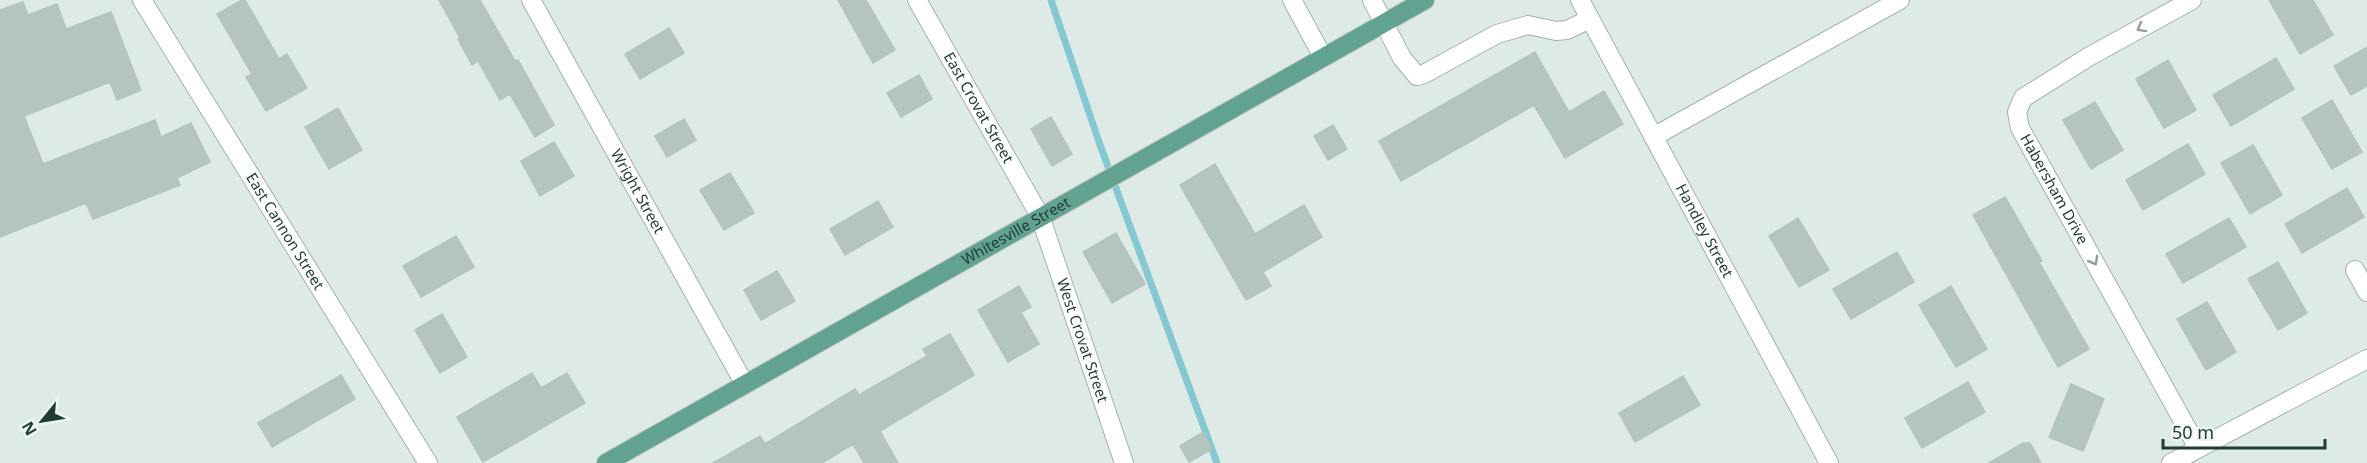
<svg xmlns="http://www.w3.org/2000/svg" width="2367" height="463" font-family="'Noto Sans',sans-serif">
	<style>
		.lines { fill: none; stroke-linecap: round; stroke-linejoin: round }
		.stream { stroke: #84c8d2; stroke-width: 7 }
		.building { fill: #b4c5be; stroke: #b1c4bc; stroke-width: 1.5 }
		.minor-casing { stroke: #a1b2ac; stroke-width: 20 }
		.major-casing { stroke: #bcc4c2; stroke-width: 20 }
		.minor { stroke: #fff; stroke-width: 18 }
		.major { stroke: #61a290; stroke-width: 18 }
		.oneway { stroke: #8f9d99 }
		.labels { text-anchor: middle; stroke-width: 4.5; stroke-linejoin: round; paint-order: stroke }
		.street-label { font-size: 15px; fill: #1f3b33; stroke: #eff7f3 }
	</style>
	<rect width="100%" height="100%" fill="#deeae5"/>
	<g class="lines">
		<path class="stream" d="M 1051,0 L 1099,142 L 1217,463"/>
	</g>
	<path class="building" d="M 242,0 L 245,0 L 279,59 L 287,54 L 307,88 L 266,111 L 246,77 L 252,74 L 217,14 Z
		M 439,0 L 480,0 L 515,61 L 518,60 L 554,125 L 535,137 L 510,94 L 500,100 L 478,61 L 472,65 L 458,39 L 460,38 Z
		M 838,0 L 866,0 L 895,50 L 873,63 Z
		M 2269,0 L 2313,0 L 2333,35 L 2300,54 Z
		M 23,2 L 28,15 L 57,4 L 66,29 L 111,12 L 141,90 L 117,100 L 110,82 L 24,116 L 43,164 L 155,120 L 161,137 L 191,123 L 210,162 L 177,178 L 180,185 L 93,219 L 86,203 L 0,237 L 0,10 Z
		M 669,28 L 684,53 L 640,79 L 625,54 Z
		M 2367,47 L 2367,86 L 2351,95 L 2334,66 Z
		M 1535,52 L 1569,112 L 1604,91 L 1623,124 L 1565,158 L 1534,105 L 1401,181 L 1379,141 Z
		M 2276,58 L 2294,89 L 2231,126 L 2213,95 Z
		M 2168,60 L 2196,110 L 2164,128 L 2136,79 Z
		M 919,75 L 932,99 L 901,117 L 887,93 Z
		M 2332,100 L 2362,152 L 2332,169 L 2302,118 Z
		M 2095,102 L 2123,150 L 2091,169 L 2063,120 Z
		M 338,108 L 362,150 L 329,169 L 305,127 Z
		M 1051,117 L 1072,154 L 1052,166 L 1031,129 Z
		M 684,119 L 696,140 L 667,157 L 655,136 Z
		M 1333,125 L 1347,149 L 1328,160 L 1314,136 Z
		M 554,142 L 574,176 L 540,196 L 521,161 Z
		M 2188,144 L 2205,174 L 2143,210 L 2126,180 Z
		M 2253,145 L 2282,195 L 2250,214 L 2221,163 Z
		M 1215,164 L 1255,234 L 1304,205 L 1322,237 L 1263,272 L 1271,286 L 1246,300 L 1180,185 Z
		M 730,173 L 754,213 L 724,230 L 700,190 Z
		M 2347,188 L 2364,217 L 2302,253 L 2285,224 Z
		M 2005,197 L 2042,261 L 2039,262 L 2089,349 L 2058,367 L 1973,215 Z
		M 878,201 L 893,227 L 845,255 L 830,229 Z
		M 1798,218 L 1829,270 L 1799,287 L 1769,236 Z
		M 2229,218 L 2246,247 L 2183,283 L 2166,254 Z
		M 1116,233 L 1145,284 L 1112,303 L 1083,252 Z
		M 456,236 L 474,267 L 421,297 L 403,266 Z
		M 1897,252 L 1914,282 L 1851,319 L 1833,289 Z
		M 2278,262 L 2307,313 L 2278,330 L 2248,279 Z
		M 777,271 L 795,301 L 761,320 L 744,290 Z
		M 1019,286 L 1031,307 L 1021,312 L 1039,344 L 1008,362 L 978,310 Z
		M 1951,286 L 1987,349 L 1956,367 L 1919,305 Z
		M 2207,302 L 2236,352 L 2206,370 L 2177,319 Z
		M 442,314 L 467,357 L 440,373 L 415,330 Z
		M 950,334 L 974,375 L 880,431 L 898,463 L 864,463 L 853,444 L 822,463 L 713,463 L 760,436 L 765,444 L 855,389 L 859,395 L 927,356 L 923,349 Z
		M 532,373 L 541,388 L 567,373 L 585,403 L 483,462 L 457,417 Z
		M 341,375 L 355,399 L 272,447 L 258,423 Z
		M 1683,376 L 1700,405 L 1635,442 L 1619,413 Z
		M 1968,382 L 1985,412 L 1922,448 L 1905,418 Z
		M 2071,384 L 2104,399 L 2083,451 L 2049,437 Z
		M 1203,432 L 1212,449 L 1189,462 L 1180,446 Z
		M 2023,443 L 2030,443 L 2041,463 L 1989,463 Z"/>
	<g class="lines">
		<defs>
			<g id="minor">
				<path id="s1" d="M 142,0 L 428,463"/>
				<path id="s2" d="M 531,0 L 744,383"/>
				<path id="s3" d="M 917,0 L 1040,216 L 1124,463"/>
				<path d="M 1292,0 L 1323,57"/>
				<path d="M 1372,0 L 1402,58 L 1417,76 L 1424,74 L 1497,34 L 1528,25 L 1556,31 L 1567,30 L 1590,19"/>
				<path id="s4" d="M 1580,0 L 1829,463"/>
				<path id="s5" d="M 2192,0 L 2090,56 L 2023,98 L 2017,112 L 2020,128 L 2198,448"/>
				<path d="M 1653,137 L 1900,0"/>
				<path d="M 2355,270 L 2367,292"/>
				<path d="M 2171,463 L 2367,359"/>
			</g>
			<g id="major">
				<path id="s6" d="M 606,463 L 1425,0"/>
			</g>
		</defs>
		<use href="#minor" class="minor-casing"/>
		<use href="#major" class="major-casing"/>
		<use href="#minor" class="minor"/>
		<use href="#major" class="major"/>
	</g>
	<defs><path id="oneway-chevron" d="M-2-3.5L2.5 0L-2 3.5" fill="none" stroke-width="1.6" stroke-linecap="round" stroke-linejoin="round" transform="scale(1.5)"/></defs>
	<g class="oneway">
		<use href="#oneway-chevron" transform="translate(2141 28) rotate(151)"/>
		<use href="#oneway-chevron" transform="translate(2094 261) rotate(61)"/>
	</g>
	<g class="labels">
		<g class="street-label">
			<text dy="5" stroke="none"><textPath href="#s3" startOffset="124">East Crovat Street</textPath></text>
			<text dy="5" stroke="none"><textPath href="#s5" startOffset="297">Habersham Drive</textPath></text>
			<text dy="5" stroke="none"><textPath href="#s2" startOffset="219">Wright Street</textPath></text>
			<text dy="5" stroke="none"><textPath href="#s6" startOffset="471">Whitesville Street</textPath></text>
			<text dy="5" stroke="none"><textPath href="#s1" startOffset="272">East Cannon Street</textPath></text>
			<text dy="5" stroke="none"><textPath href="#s4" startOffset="262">Handley Street</textPath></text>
			<text dy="5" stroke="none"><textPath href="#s3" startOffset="380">West Crovat Street</textPath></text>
		</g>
	</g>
	<g transform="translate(42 421) rotate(240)" stroke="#eff7f3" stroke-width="4.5" paint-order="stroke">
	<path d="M0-4.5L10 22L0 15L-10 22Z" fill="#1f3b33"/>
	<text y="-9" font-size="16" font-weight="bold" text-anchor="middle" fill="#1f3b33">N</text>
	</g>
	<path d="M2163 439v9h162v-9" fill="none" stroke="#1f3b33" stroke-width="3"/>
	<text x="2172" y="439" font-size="18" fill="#1f3b33" stroke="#eff7f3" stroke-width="4.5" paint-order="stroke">50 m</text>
</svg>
